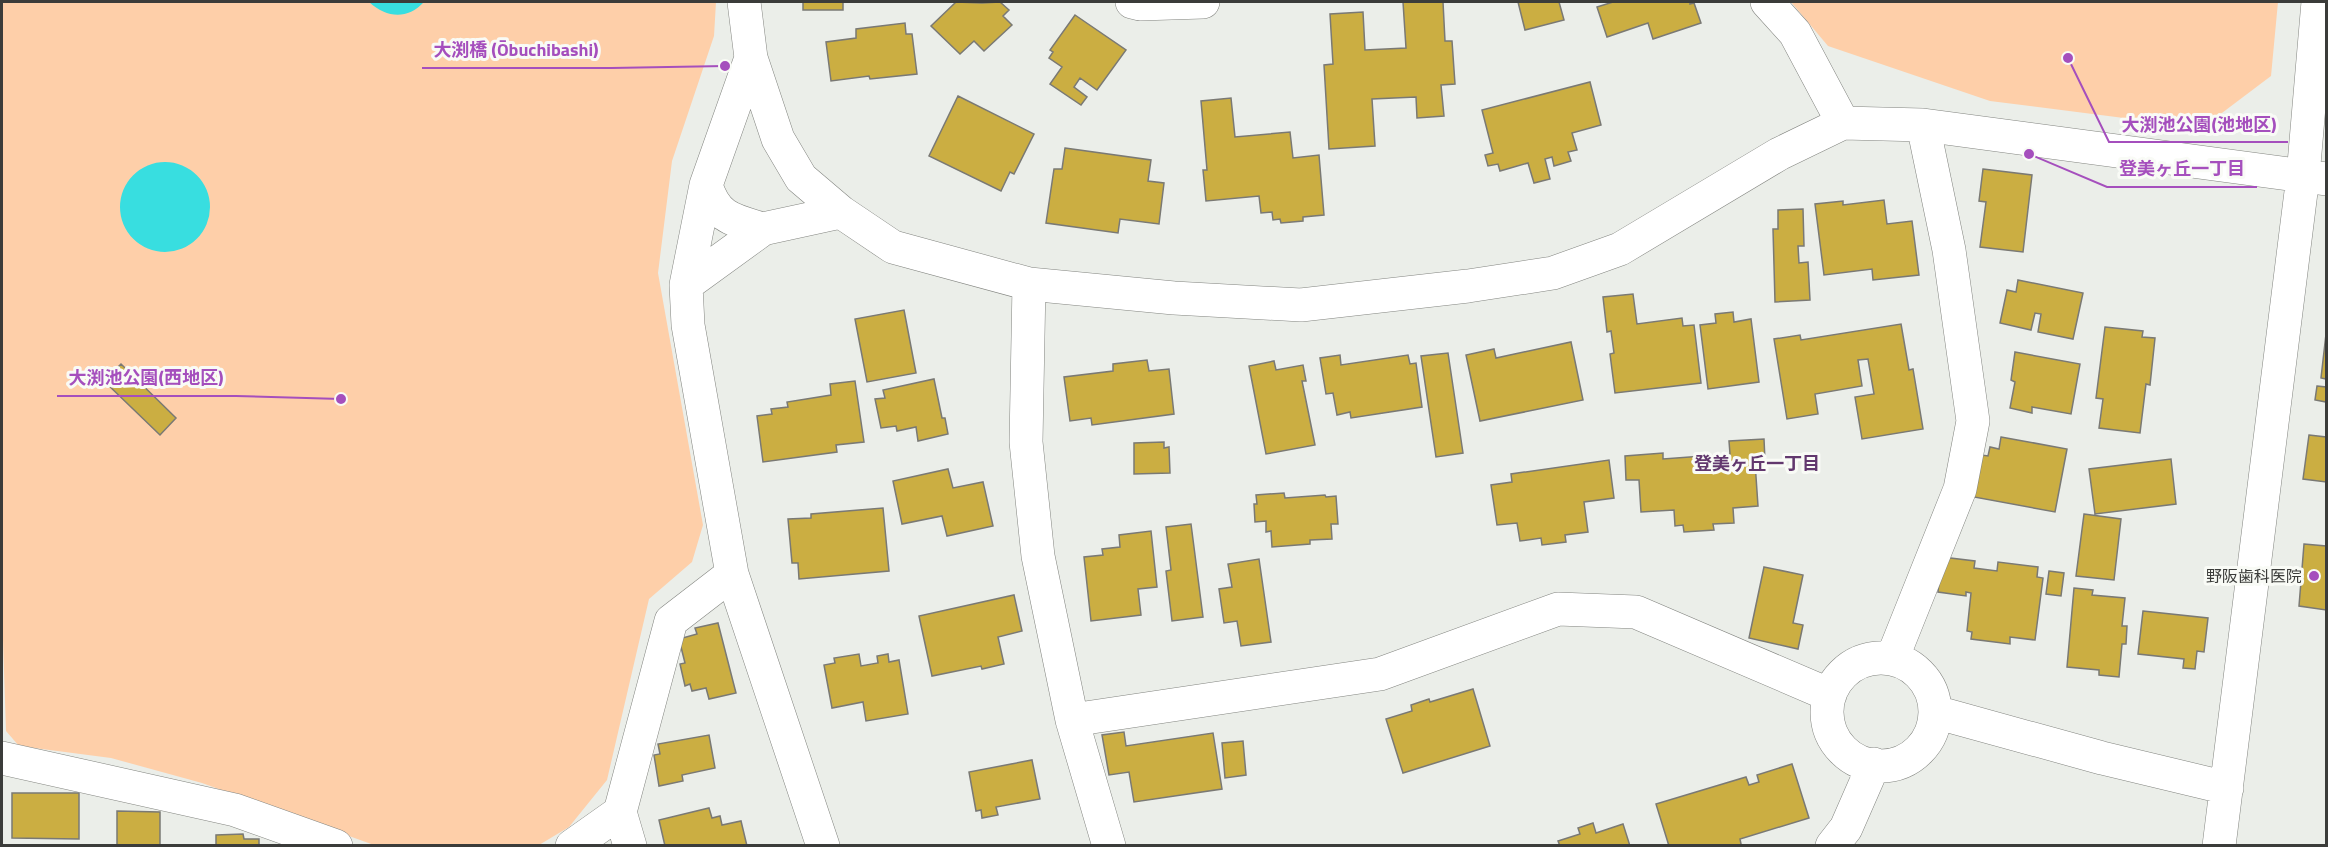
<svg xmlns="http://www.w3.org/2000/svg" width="2328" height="847" font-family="'Titillium Web','Noto Sans JP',sans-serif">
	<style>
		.green { fill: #fecfa9 }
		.water { fill: #38dee0 }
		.building { fill: #cbae42; stroke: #7a7974; stroke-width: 1.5 }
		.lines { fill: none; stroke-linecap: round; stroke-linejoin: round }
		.minor-casing { stroke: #838580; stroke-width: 34 }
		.minor { stroke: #fff; stroke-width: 33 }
		.poi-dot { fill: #a54fbd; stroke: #f9fbf6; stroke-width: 2 }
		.labels { text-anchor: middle; stroke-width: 6; stroke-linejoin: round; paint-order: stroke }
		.poi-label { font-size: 16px; fill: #3b3c3a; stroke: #f9fbf6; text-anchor: end }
		.neighbourhood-label { font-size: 18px; font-weight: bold; fill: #62386e; stroke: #f9fbf6 }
		.leader { fill: none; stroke: #a54fbd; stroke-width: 2 }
		.callout-dot { fill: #a54fbd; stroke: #f9fbf6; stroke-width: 2 }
		.callout-label { font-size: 18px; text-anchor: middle; font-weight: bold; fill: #a54fbd; stroke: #f9fbf6; stroke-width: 6; stroke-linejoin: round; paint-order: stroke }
	</style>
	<rect width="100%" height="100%" fill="#ebeee9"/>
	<path class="green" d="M 2,2 L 716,2 L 714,36 L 672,161 L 658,273 L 703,525 L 692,562 L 649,599 L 607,780 L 569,827 L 539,845 L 374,845 L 202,783 L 111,758 L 19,746 L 6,731 L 2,610 Z
		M 1791,2 L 2278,2 L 2271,76 L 2202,128 L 1990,101 L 1828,46 Z"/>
	<path class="water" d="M 369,2 L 424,2 C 407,20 387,18 369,2 Z
		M120 207a45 45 0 1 1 90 0a45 45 0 1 1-90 0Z"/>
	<path class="building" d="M 803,2 L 843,2 L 843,10 L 803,10 Z
		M 956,2 L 982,3 L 1000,2 L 1009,10 L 1003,16 L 1012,25 L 984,51 L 974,41 L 960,54 L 931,26 Z
		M 1403,2 L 1443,2 L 1445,41 L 1452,41 L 1455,84 L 1441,85 L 1444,116 L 1417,118 L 1416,97 L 1372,99 L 1375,146 L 1329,149 L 1324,65 L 1333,64 L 1330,14 L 1363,12 L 1365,50 L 1406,48 Z
		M 1518,2 L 1559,2 L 1564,20 L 1525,30 Z
		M 1613,2 L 1690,2 L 1690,4 L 1694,3 L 1701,23 L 1653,39 L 1648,23 L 1607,37 L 1597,7 Z
		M 1075,15 L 1126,50 L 1097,90 L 1080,78 L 1074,87 L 1087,97 L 1081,105 L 1050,84 L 1062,67 L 1049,58 L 1053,52 L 1050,50 Z
		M 905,23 L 906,34 L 912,34 L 917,74 L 870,79 L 869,76 L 831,81 L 826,42 L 856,38 L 856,29 Z
		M 1590,82 L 1601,125 L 1572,133 L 1577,150 L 1568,152 L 1571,161 L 1554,166 L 1552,157 L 1545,159 L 1550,179 L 1534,183 L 1528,163 L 1500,171 L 1498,164 L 1488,166 L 1485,155 L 1493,153 L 1482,110 Z
		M 958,96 L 1034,134 L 1014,174 L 1010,172 L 1001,191 L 929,156 Z
		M 1231,98 L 1235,137 L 1290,132 L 1293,158 L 1319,155 L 1324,215 L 1303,217 L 1303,221 L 1281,223 L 1280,219 L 1273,220 L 1272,212 L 1261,213 L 1259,196 L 1206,201 L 1203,170 L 1207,170 L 1201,101 Z
		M 1065,148 L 1151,160 L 1148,181 L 1164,183 L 1159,224 L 1120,219 L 1118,233 L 1046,223 L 1054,169 L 1062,169 Z
		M 1983,169 L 2032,175 L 2023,252 L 1980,247 L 1986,202 L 1979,201 Z
		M 1884,200 L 1887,224 L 1912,221 L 1919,275 L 1873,280 L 1872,269 L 1824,275 L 1815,204 L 1843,201 L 1843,205 Z
		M 1803,209 L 1804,246 L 1798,246 L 1799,263 L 1808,262 L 1810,300 L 1775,302 L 1773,229 L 1778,229 L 1778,210 Z
		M 2018,280 L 2083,293 L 2073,339 L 2038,332 L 2041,314 L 2035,313 L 2031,330 L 2000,323 L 2007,290 L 2016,292 Z
		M 1633,294 L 1637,324 L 1682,318 L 1683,326 L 1694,325 L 1701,383 L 1615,393 L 1610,354 L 1614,353 L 1611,331 L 1607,332 L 1603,297 Z
		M 904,310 L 916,373 L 867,382 L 855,319 Z
		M 1733,312 L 1734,322 L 1751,319 L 1759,382 L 1708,389 L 1700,325 L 1716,323 L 1715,314 Z
		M 1901,324 L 1909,370 L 1913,369 L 1923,429 L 1862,439 L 1855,397 L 1874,394 L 1868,359 L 1858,360 L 1862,386 L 1815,394 L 1818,414 L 1787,419 L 1774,339 L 1800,335 L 1801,340 Z
		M 2105,327 L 2143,331 L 2142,337 L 2155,338 L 2150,385 L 2146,384 L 2140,433 L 2099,428 L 2103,399 L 2096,398 Z
		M 2326,334 L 2326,379 L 2321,378 Z
		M 1571,342 L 1583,400 L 1480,421 L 1466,355 L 1494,349 L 1496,358 Z
		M 2015,352 L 2080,364 L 2071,414 L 2032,407 L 2032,413 L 2010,408 L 2015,382 L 2011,380 Z
		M 1448,353 L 1463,453 L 1436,457 L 1421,356 Z
		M 1340,355 L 1341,365 L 1408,355 L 1410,364 L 1416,363 L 1422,407 L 1351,418 L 1350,412 L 1337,415 L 1333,393 L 1326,394 L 1320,358 Z
		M 1147,360 L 1149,371 L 1169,369 L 1174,414 L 1092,425 L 1091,418 L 1070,421 L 1064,377 L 1113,371 L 1113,364 Z
		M 1274,361 L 1276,370 L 1303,365 L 1306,381 L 1302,381 L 1315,445 L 1266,454 L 1249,366 Z
		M 121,364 L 176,418 L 160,435 L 104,381 Z
		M 934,379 L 942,418 L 945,418 L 948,434 L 918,441 L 916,427 L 897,431 L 896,426 L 881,428 L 875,399 L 885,398 L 883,390 Z
		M 855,381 L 864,442 L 836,445 L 837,452 L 763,462 L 757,416 L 772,414 L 771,409 L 788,407 L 787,402 L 831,395 L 830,384 Z
		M 2317,386 L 2326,387 L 2326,402 L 2315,400 Z
		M 2309,435 L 2326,437 L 2326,482 L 2303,479 Z
		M 2001,437 L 2067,449 L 2055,512 L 1974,497 L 1982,455 L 1988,456 L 1990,447 L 1999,449 Z
		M 1764,439 L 1765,461 L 1755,462 L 1758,506 L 1733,508 L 1734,523 L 1713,524 L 1714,530 L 1684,532 L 1683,525 L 1675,526 L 1674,510 L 1641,512 L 1639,480 L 1626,480 L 1625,456 L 1663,453 L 1663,459 L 1730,454 L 1729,441 Z
		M 1164,442 L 1164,448 L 1169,447 L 1170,473 L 1134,474 L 1134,443 Z
		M 2171,459 L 2176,504 L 2095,514 L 2089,469 Z
		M 1609,460 L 1614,498 L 1584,502 L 1588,532 L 1565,535 L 1566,542 L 1542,545 L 1541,538 L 1520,541 L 1517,523 L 1497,525 L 1491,485 L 1512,482 L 1511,474 Z
		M 948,469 L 953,488 L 983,482 L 993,526 L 947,536 L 942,516 L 902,524 L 893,481 Z
		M 1284,493 L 1285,498 L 1325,495 L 1326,497 L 1336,496 L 1338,524 L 1331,524 L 1332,539 L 1310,540 L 1310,544 L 1272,547 L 1271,531 L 1266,532 L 1266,521 L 1255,522 L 1254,504 L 1257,504 L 1256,495 Z
		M 883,508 L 889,571 L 799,579 L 798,563 L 792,563 L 788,519 L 811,518 L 811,514 Z
		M 2084,514 L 2121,519 L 2114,580 L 2076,576 Z
		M 1191,524 L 1203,617 L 1172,621 L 1166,571 L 1171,570 L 1166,527 Z
		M 1151,531 L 1157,587 L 1138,589 L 1141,615 L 1091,621 L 1084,557 L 1103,555 L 1102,549 L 1120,547 L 1119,535 Z
		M 2304,544 L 2326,546 L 2326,610 L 2299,606 Z
		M 1942,557 L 1975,561 L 1974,568 L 1997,571 L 1998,562 L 2038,567 L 2037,577 L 2043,578 L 2035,640 L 2010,637 L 2010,644 L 1971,639 L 1972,632 L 1967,631 L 1971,593 L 1966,592 L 1966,596 L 1938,592 Z
		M 1259,559 L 1271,642 L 1241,646 L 1237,621 L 1224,623 L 1219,589 L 1232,587 L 1228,564 Z
		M 1764,567 L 1803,575 L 1793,623 L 1803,625 L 1798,649 L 1749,638 Z
		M 2049,571 L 2064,573 L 2061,596 L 2046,594 Z
		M 2074,588 L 2093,590 L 2092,595 L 2125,598 L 2122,626 L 2127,626 L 2126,644 L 2122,644 L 2119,677 L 2099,675 L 2099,670 L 2067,667 Z
		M 1014,595 L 1022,631 L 998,637 L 1004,664 L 982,669 L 981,666 L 932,676 L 919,616 Z
		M 2143,611 L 2208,618 L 2204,652 L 2197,651 L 2195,669 L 2183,668 L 2184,659 L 2138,654 Z
		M 718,623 L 736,693 L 709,699 L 706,688 L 692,691 L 690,684 L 685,686 L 680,664 L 685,663 L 679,639 L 697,634 L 695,628 Z
		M 859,654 L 861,666 L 878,663 L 877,656 L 888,654 L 889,662 L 899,660 L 908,714 L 866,721 L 863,702 L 832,708 L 824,665 L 835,663 L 834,658 Z
		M 1473,689 L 1490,746 L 1403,773 L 1386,719 L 1412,711 L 1411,705 L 1429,699 L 1430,702 Z
		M 1124,732 L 1126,746 L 1213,733 L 1222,789 L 1134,802 L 1129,772 L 1109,775 L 1102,735 Z
		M 709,735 L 715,768 L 682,775 L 683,781 L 659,786 L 654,755 L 660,754 L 658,744 Z
		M 1243,741 L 1246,775 L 1225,778 L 1222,743 Z
		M 1032,760 L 1040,799 L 996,807 L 998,815 L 982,818 L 981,810 L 976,811 L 969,772 Z
		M 1792,764 L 1809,818 L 1740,839 L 1741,844 L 1738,846 L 1669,846 L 1656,804 L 1746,777 L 1749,785 L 1759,782 L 1757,775 Z
		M 12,793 L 79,793 L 79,839 L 12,838 Z
		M 709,808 L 712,818 L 720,816 L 722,825 L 741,821 L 747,846 L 665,846 L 659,820 Z
		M 117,811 L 160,812 L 160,846 L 117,846 Z
		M 1593,823 L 1596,833 L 1623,824 L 1630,846 L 1560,846 L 1558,841 L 1580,834 L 1578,828 Z
		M 243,834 L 244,839 L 259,839 L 259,846 L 216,846 L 216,835 Z"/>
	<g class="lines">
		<defs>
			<path id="minor" d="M 744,2 L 751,58 L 778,139 L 801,178 L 841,212 L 893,247 L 1029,284 L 1174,298 L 1301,305 L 1468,286 L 1553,273 L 1620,249 L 1779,154 L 1843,123 L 1923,125 L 2326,179
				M 1132,2 L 1140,4 L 1203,2
				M 1767,2 L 1795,33 L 1843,123
				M 751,58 L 706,185 L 686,285 L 688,325 L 732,574 L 823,846
				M 706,185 C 716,218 733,220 763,229
				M 1029,284 L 1026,442 L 1038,556 L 1072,720 L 1109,846
				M 686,285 L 763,229 L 841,212
				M1827 712a54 54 0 1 1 108 0a54 54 0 1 1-108 0Z
				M 1892,659 L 1960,489 L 1973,421 L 1949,250 L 1923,125
				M 1935,712 L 2102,758 L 2227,788
				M 1072,720 L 1380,674 L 1558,609 L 1636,612 L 1830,695
				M 2,758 L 235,810 L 336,846
				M 620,812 L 630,846
				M 572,846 L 620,812 L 671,621 L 732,574
				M 1832,846 L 1846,828 L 1874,764
				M 2219,846 L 2303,176 L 2318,2"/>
		</defs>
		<use href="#minor" class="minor-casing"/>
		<use href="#minor" class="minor"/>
	</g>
	<circle class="poi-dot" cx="2314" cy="576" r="6"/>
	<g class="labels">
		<g class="poi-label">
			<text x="2302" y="582">野阪歯科医院</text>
		</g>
		<g class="neighbourhood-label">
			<text x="1757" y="470">登美ヶ丘一丁目</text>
		</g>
	</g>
	<path class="leader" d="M725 66L611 68H422M2068 58L2109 142H2288M2029 154L2107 187H2257M341 399L236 396H57"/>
	<g class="callout-dot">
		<circle cx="725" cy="66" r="6"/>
		<circle cx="2068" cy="58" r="6"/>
		<circle cx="2029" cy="154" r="6"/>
		<circle cx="341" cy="399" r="6"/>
	</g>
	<g class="callout-label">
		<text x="516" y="56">大渕橋 (Ōbuchibashi)</text>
		<text x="2199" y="131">大渕池公園(池地区)</text>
		<text x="2182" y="175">登美ヶ丘一丁目</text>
		<text x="146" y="384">大渕池公園(西地区)</text>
	</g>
	<rect width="2328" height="847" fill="none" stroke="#3b3c3a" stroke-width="6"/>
</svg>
